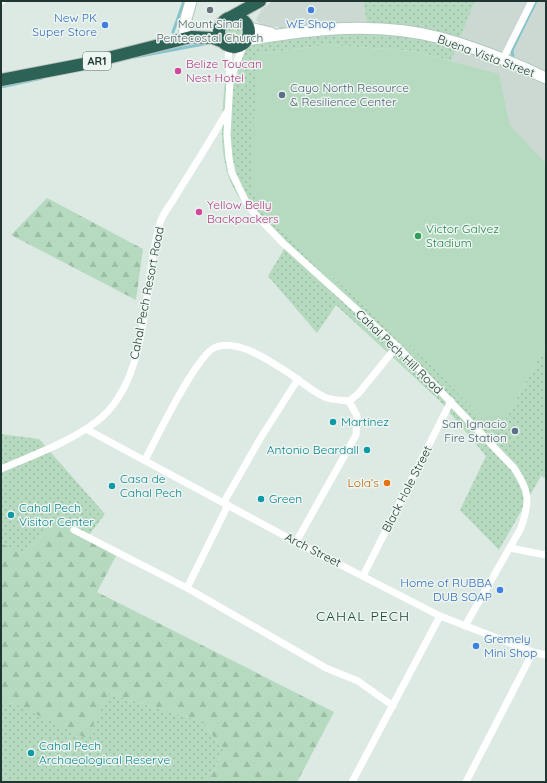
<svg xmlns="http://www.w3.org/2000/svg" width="547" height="783" font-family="Quicksand,sans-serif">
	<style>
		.built { fill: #ccd8d2 }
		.grass { fill: url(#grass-dots) }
		.forest { fill: url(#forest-firs) }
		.pitch { fill: #b6dabf }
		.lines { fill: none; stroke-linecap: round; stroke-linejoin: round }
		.stream { stroke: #85c4cd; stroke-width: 3 }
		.secondary-casing { stroke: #b1c8bf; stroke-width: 13 }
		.highway-casing { stroke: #bcc3c1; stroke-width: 14 }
		.street { stroke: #fff; stroke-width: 7 }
		.secondary { stroke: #fff; stroke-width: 11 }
		.highway { stroke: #2c6356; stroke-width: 12 }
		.worship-dot { fill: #6b7280; stroke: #edf6f1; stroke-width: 1.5 }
		.shop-dot { fill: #3f7fe0; stroke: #edf6f1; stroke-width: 1.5 }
		.hotel-dot { fill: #d1479c; stroke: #edf6f1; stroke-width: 1.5 }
		.service-dot { fill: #5c6f8a; stroke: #edf6f1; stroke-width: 1.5 }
		.leisure-dot { fill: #2e9e5b; stroke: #edf6f1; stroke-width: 1.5 }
		.culture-dot { fill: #0f9aa8; stroke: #edf6f1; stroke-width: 1.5 }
		.food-dot { fill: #e8710a; stroke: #edf6f1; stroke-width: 1.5 }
		.labels { text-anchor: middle; stroke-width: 3; stroke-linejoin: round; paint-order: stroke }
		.shield { fill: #edf6f1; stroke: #5d706a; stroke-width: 1 }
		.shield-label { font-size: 11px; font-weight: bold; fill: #1f3730 }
		.shop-label { font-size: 12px; fill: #366cbe; stroke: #edf6f1; text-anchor: end }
		.worship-label { font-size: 12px; fill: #5b616d; stroke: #edf6f1 }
		.street-label { font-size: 12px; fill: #1f3730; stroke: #edf6f1 }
		.hotel-label { font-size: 12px; fill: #b23c85; stroke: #edf6f1; text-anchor: start }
		.service-label { font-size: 12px; fill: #4e5e75; stroke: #edf6f1; text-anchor: start }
		.leisure-label { font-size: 12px; fill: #27864d; stroke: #edf6f1; text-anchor: start }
		.culture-label { font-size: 12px; fill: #0d838f; stroke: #edf6f1; text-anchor: start }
		.food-label { font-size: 12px; fill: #c56008; stroke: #edf6f1; text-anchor: end }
		.quarter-label { font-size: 14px; letter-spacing: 1px; fill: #1c483c; stroke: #edf6f1 }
	</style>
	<defs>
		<pattern id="grass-dots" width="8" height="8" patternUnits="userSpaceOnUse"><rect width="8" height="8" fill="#b6dabf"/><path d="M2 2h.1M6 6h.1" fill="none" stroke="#9cbca4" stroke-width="1.8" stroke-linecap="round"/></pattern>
		<pattern id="forest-firs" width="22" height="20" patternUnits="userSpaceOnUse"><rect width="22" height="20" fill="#b6dabf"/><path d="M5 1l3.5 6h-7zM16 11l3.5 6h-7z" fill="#9cbca4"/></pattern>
	</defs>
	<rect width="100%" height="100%" fill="#dde9e3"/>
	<path class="built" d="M 273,1 L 363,1 L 367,23 L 279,27 L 263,26 L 256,20 L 261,10 Z
		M 475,1 L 546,1 L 546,163 L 510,125 L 499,75 L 451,61 Z"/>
	<path class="grass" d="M 363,1 L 475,1 L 451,61 L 413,51 L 328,45 L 257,54 L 259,203 L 306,253 L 432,366 L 491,428 L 501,427 L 546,345 L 546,479 L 541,476 L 499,550 L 460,510 L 486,456 L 439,400 L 336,305 L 317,333 L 268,276 L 286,246 C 268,229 246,212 234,189 C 217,157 222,115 225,80 L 237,79 L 239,63 L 245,49 L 261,42 L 282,41 L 279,27 L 367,23 Z
		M225 32a8 8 0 1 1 16 0a8 8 0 1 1-16 0Z
		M 1,434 L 39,439 L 105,514 L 86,539 L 61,519 L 22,554 L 1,543 Z
		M 110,694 L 202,721 L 224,751 L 208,782 L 1,782 L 1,701 L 17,705 Z"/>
	<path class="forest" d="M 47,198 L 143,249 L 136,300 L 11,235 Z
		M 61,519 L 86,539 L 116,556 L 97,592 L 334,712 L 297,782 L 208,782 L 224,751 L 202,721 L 110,694 L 86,738 L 17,705 L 1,701 L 1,543 L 22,554 Z"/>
	<path class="pitch" d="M 328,45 L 413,51 L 499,74 L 510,125 L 546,163 L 546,345 L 501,427 L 491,428 L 432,366 L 306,253 L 259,203 L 251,189 L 257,54 Z"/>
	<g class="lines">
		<path class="stream" d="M 173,32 L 184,1
			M 135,57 L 209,43
			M 513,58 L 512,50 L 536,1
			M 1,87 L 42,78"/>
		<defs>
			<path id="secondary" d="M 249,28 L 271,33
				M 184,39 L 186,19 L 191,1
				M 247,40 C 310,29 378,21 441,38 C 477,48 512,62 546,78"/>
			<path id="highway" d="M219 32a15 15 0 1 1 30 0a15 15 0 1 1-30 0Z
				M 231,17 L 260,1
				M 1,80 L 84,64 L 191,37 L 213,38 L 223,42"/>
		</defs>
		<use href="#secondary" class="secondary-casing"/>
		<use href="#highway" class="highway-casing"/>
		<path class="street" d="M 1,1 L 2,1
			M 228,46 L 230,79 L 227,135 L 229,158 L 232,173 L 245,200 L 254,213 L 283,243 L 397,346 L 514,468 C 530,492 530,501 521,528 L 465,626
			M 503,59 L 532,1
			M 231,77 L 244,44
			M 86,429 L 296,542 L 440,616 L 533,652 L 546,655
			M 145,460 C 156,439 197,353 216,347 C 237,339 267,359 284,370 C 296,377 315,394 327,398 C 334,400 342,400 349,401 L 358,394 L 397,346
			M 1,469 C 33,455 68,443 96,422 C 151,381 142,285 160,223 C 163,212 173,202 178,192 C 195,165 211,139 227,112
			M 224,502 L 260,439 L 298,379
			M 74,530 L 187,588 L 326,668 L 358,681 L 393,706
			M 296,542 L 356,435 L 357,416 L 349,401
			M 510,548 L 546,555
			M 363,576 L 451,401
			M 187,588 L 228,505
			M 352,782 L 440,616
			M 466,782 L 533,652"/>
		<use href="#secondary" class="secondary"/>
		<use href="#highway" class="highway"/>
	</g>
	<circle class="worship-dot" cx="210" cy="10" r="4"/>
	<g class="shop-dot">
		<circle cx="311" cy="10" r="4"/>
		<circle cx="105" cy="25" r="4"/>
		<circle cx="500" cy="590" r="4"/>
		<circle cx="476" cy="646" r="4"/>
	</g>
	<g class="hotel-dot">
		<circle cx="178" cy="71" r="4"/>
		<circle cx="199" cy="212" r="4"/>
	</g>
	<g class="service-dot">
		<circle cx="282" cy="95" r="4"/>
		<circle cx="515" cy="431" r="4"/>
	</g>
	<circle class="leisure-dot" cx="418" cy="236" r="4"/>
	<g class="culture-dot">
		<circle cx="333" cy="422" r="4"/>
		<circle cx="367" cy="450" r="4"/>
		<circle cx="112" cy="486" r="4"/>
		<circle cx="261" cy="499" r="4"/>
		<circle cx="11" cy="515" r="4"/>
		<circle cx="31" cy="753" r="4"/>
	</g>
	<circle class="food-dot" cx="387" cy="483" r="4"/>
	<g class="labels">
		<rect class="shield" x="83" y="52" width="28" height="18" rx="3"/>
		<g class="shield-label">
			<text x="97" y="65">AR1</text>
		</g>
		<g class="shop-label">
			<text x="97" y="22">New PK<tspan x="97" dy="14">Super Store</tspan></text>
			<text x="311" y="28" text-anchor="middle">WE Shop</text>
			<text x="492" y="587">Home of RUBBA<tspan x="492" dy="14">DUB SOAP</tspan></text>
			<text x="484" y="643" text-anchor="start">Gremely<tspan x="484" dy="14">Mini Shop</tspan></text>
		</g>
		<g class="worship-label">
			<text x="210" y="28">Mount Sinai<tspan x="210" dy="14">Pentecostal Church</tspan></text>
		</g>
		<g class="street-label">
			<text transform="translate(486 56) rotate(20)" y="4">Buena Vista Street</text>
			<text transform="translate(147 293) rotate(-79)" y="4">Cahal Pech Resort Road</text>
			<text transform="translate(399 352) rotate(44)" y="4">Cahal Pech Hill Road</text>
			<text transform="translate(407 489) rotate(-63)" y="4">Black Hole Street</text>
			<text transform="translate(313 550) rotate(27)" y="4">Arch Street</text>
		</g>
		<g class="hotel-label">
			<text x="186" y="68">Belize Toucan<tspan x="186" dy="14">Nest Hotel</tspan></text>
			<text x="207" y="209">Yellow Belly<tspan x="207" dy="14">Backpackers</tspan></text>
		</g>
		<g class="service-label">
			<text x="290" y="92">Cayo North Resource<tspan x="290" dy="14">&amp; Resilience Center</tspan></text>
			<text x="507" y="428" text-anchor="end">San Ignacio<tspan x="507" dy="14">Fire Station</tspan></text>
		</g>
		<g class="leisure-label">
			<text x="426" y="233">Victor Galvez<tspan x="426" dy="14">Stadium</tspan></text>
		</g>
		<g class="culture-label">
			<text x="341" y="426">Martinez</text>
			<text x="359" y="454" text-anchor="end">Antonio Beardall</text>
			<text x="120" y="483">Casa de<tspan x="120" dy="14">Cahal Pech</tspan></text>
			<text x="269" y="503">Green</text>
			<text x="19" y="512">Cahal Pech<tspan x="19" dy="14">Visitor Center</tspan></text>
			<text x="39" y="750">Cahal Pech<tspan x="39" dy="14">Archaeological Reserve</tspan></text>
		</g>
		<g class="food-label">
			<text x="379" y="487">Lola’s</text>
		</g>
		<g class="quarter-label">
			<text x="363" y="621">CAHAL PECH</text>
		</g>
	</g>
	<rect width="547" height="783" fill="none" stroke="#1f3730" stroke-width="4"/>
</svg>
